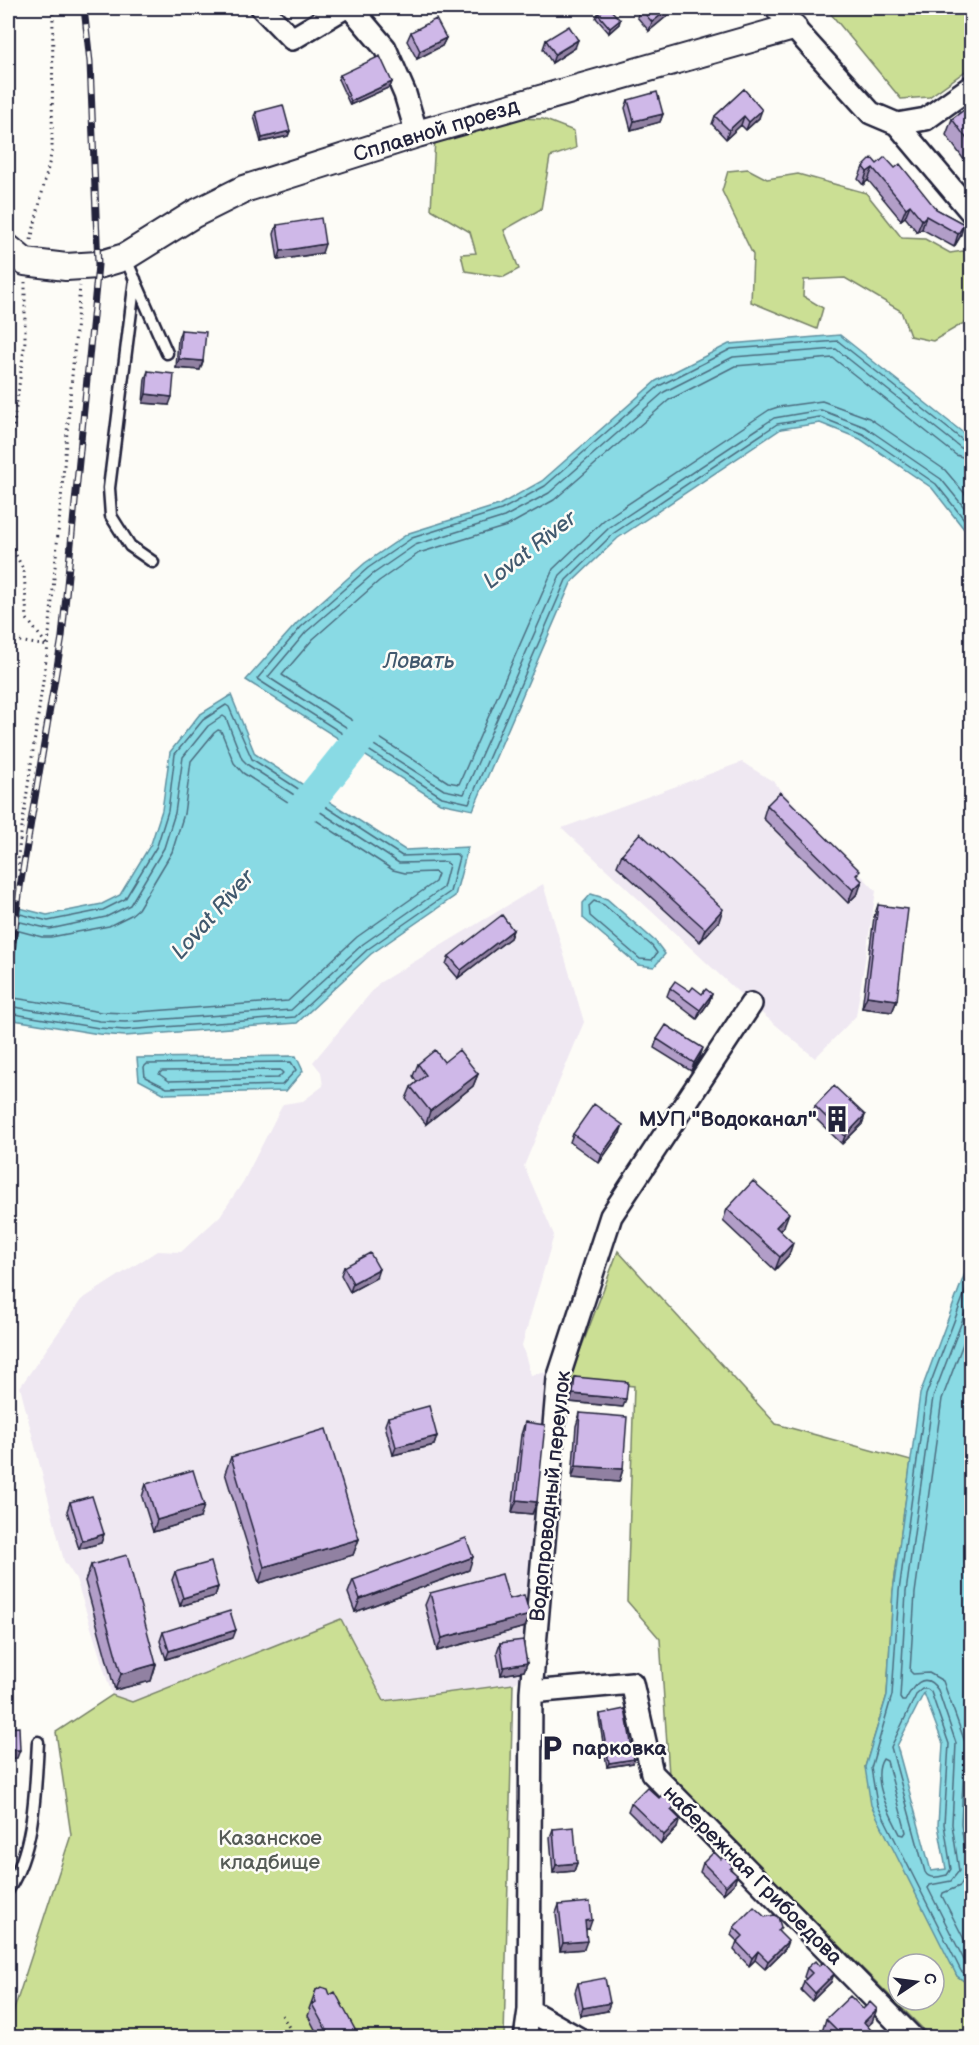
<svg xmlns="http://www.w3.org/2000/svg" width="979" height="2045" font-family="'Balsamiq Sans',sans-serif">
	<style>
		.built { fill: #efe8f2 }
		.green { fill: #cbdf94; stroke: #768068; stroke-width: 1.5; fill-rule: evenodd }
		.water { fill: #89dae4; stroke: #6090a0; stroke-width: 1.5; fill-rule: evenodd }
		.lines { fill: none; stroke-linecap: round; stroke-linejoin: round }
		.shore { stroke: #4b6c7f; stroke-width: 1.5 }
		.river { stroke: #89dae4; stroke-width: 32 }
		.service-casing { stroke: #22223b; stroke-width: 15 }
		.minor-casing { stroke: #22223b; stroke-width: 26 }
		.tertiary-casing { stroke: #22223b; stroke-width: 30 }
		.path { stroke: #22223b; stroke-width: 3; stroke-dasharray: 1.5 4.5; stroke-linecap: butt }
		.service { stroke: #fdfcf7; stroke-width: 10 }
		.minor { stroke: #fdfcf7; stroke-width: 21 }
		.tertiary { stroke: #fdfcf7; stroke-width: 26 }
		.rail-casing { stroke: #22223b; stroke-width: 7 }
		.rail { stroke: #fdfcf7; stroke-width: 4.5; stroke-dasharray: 14; stroke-linecap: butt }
		.wall { fill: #b29ec8; stroke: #22223b; stroke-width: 1.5 }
		.shaded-wall { fill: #9181a2; stroke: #22223b; stroke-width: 1.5 }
		.building { fill: #cfb8e8; stroke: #22223b; stroke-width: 1.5 }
		.labels { text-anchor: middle; stroke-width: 5; stroke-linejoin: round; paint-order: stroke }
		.street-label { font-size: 21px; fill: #22223b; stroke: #fdfcf7 }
		.poi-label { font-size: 21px; font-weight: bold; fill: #22223b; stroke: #fdfcf7; text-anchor: end }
		.park-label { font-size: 21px; fill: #555b56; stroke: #fdfcf7 }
		.water-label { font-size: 22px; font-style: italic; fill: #41596e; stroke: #fdfcf7 }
	</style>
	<rect width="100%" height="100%" fill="#fdfcf7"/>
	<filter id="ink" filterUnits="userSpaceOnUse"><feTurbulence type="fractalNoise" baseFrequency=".0167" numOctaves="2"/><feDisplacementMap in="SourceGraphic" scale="12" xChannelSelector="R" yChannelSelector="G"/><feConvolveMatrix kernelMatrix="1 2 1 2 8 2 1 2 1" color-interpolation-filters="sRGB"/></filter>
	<g filter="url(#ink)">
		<path class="built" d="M 742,762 L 774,782 L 876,891 L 856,1016 L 815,1058 L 751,1004 L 562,828 Z
			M 543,884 L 584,1022 L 524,1166 L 554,1235 L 522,1345 L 531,1375 L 548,1372 L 541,1437 L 524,1677 L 513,1684 L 384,1701 L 341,1619 L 132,1702 L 112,1695 L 76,1579 L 64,1561 L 20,1387 L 81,1300 L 157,1251 L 181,1252 L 220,1216 L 243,1182 L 283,1104 L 303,1101 L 323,1086 L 321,1072 L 313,1062 L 379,983 Z"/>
		<path class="green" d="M 826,8 L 971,8 L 971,67 L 929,97 L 901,99 Z
			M 514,118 L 543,119 L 574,131 L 576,148 L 550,157 L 541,209 L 504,230 L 519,269 L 504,277 L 465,271 L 461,254 L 476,253 L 470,232 L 431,209 L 435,139 Z
			M 748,169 L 767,179 L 798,174 L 866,193 L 902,238 L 925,239 L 950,253 L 963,251 L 971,253 L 971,322 L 969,320 L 933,341 L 910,336 L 901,311 L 845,278 L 804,280 L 803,296 L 823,308 L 817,329 L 751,302 L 753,255 L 722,191 L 728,171 Z
			M 618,1251 L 776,1424 L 911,1461 L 893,1591 L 887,1695 L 865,1767 L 957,1976 L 971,1986 L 971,2037 L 931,2037 L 669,1775 L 660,1639 L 627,1601 L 634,1386 L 569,1380 ZM 898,1964 L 934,1964 L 934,2000 L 898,2000 Z
			M 341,1619 L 384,1701 L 513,1684 L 504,2037 L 8,2038 L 8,2028 L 71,1835 L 56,1732 L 112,1695 L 132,1702 Z"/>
		<path class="water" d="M 840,335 L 971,439 L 971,538 L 932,488 L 860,439 L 820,423 L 781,429 L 618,538 L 571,583 L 473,810 L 440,803 L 246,680 L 297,623 L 365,563 L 409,533 L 499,505 L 542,481 L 656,381 L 729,344 Z
			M 231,695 L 255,754 L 405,850 L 468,847 L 455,896 L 371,954 L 297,1023 L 125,1036 L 99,1034 L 8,1019 L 8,905 L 47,915 L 102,904 L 120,895 L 151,844 L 162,810 L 170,752 L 199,715 Z
			M 591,894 L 607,899 L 656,942 L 665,954 L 654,967 L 638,965 L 583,918 L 583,903 Z
			M 296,1056 L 303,1071 L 286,1091 L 165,1094 L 139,1080 L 137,1058 Z
			M 971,1257 L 971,1986 L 957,1976 L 871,1805 L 865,1767 L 887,1695 L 893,1591 L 920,1394 ZM 924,1693 L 943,1744 L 938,1825 L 946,1869 L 931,1871 L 897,1746 Z"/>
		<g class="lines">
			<path class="shore" d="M 972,443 L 965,442 L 838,341 L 731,349 L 659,386 L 545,486 L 501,510 L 412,538 L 368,568 L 301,627 L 257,679 L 442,797 L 469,803 L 566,580 L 614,533 L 777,424 L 820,417 L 863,434 L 936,484 L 972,529
				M 972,451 L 961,448 L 836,349 L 733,357 L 664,392 L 549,493 L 504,517 L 415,545 L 373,574 L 306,632 L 268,677 L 444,790 L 464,794 L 560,575 L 610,527 L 774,418 L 821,410 L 865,427 L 941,479 L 972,517
				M 972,460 L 956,455 L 833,358 L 735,366 L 669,400 L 554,500 L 507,526 L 419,553 L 379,581 L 313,639 L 282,675 L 448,782 L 459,784 L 553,569 L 604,520 L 769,410 L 778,407 L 822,401 L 869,418 L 945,470 L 972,502
				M 594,901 L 604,905 L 652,946 L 657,953 L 652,960 L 640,959 L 590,916 L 589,906 Z
				M 8,911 L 48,921 L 103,910 L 125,899 L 157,846 L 168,811 L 175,754 L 203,720 L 226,705 L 229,707 L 252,759 L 402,856 L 456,854 L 459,857 L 450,892 L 368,949 L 295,1017 L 125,1030 L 99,1028 L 8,1013
				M 8,919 L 50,929 L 106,917 L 130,905 L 164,848 L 175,813 L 183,757 L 208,726 L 223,716 L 226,718 L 242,759 L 248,765 L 399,863 L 446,862 L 449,865 L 443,888 L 363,944 L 291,1010 L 125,1022 L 100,1021 L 8,1006
				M 8,928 L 42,937 L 51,937 L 109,926 L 131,915 L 138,909 L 172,852 L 184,814 L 191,761 L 214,733 L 218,730 L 221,731 L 234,763 L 243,773 L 393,870 L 405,873 L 435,872 L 438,874 L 435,882 L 357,937 L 288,1001 L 125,1013 L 101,1012 L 8,997
				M 291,1062 L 296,1070 L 282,1085 L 167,1088 L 145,1077 L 144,1067 L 147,1064 Z
				M 280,1070 L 283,1073 L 278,1078 L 169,1081 L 159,1074 L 162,1071 Z
				M 972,1274 L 926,1395 L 899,1591 L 892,1695 L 871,1768 L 877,1804 L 961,1971 L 972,1979
				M 972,1295 L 933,1397 L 906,1592 L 900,1698 L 902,1701 L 905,1701 C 912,1687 924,1669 938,1690 L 956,1743 L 952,1824 L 959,1871 L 951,1881 L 930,1885 L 928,1888 L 967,1966 L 972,1970
				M 972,1320 L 942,1399 L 915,1593 L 910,1671 L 913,1674 L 929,1673 L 943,1681 L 965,1742 L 961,1824 L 968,1873 L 960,1886 L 943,1893 L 942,1896 L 972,1955
				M 922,1689 L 927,1689 L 931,1692 L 949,1744 L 944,1824 L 951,1869 L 947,1875 C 939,1877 929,1880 925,1872 L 891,1747 L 917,1693 Z
				M 883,1759 L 887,1761 L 906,1832 L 904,1835 L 900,1834 C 891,1816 870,1779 883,1759 Z"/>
			<path class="river" d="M 289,826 L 378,715"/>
			<defs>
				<path id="service" d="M 125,257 L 167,353
					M 135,279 L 109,488 L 111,516 L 130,546 L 153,562
					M 8,1890 C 35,1848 35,1792 38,1742"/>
				<path id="minor" d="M 262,8 L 292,39 L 344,8
					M 351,8 L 385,48 L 405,94 L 417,134
					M 776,8 L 871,113 L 897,124 L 972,213
					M 897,124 L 926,119 L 972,86
					M 531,1692 L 632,1683 L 652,1773 L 913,2038
					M 529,2010 L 578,2038
					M 525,2038 L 529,2010 L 531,1692 L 558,1379 L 611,1216 L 751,1004"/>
				<path id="tertiary" d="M 8,248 L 25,262 L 66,267 L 98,265 L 125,257 L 194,214 L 244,189 L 417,134 L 793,27"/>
			</defs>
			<use href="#service" class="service-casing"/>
			<use href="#minor" class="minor-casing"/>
			<use href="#tertiary" class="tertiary-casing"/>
			<path class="path" d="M 31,240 L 52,151 L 53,8
				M 8,468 L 25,341 L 25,282
				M 8,539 L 24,571 L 27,619 L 47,645
				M 8,639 L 47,646
				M 8,984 L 20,887 L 18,855 L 48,646 L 80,286
				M 282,2015 L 295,2038"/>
			<use href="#service" class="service"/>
			<use href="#minor" class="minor"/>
			<use href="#tertiary" class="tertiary"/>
			<defs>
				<path id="rail" d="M 8,984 L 20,887 L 62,637 L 98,265 L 90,62 L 84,8"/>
			</defs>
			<use href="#rail" class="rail-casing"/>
			<use href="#rail" class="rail"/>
		</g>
		<path class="wall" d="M 640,8 L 674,8 L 673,11 L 649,31 L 637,17 Z
			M 598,14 L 620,20 L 619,24 L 609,33 L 596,18 Z
			M 411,32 L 446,38 L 442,46 L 417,59 L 407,41 Z
			M 546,40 L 575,48 L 552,63 L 543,49 Z
			M 340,75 L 392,82 L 390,87 L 350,105 L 338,79 Z
			M 744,89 L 759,118 L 746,130 L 741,125 L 726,139 L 712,124 L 715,116 Z
			M 628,100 L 663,114 L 660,122 L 631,130 L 625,108 Z
			M 972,104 L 972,171 L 946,135 L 952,119 Z
			M 256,112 L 290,131 L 288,136 L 261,142 L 254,116 Z
			M 877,164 L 895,168 L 936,209 L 964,224 L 960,237 L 954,247 L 922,229 L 917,232 L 905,217 L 901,220 L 868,180 L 863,185 L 858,179 L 863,167 Z
			M 277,225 L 322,253 L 278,260 L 274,234 Z
			M 181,330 L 203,361 L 200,370 L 176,368 L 178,339 Z
			M 148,371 L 169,405 L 143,403 L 145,379 Z
			M 767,805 L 858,877 L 858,893 L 848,903 L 763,818 Z
			M 622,854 L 719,921 L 700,942 L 617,866 Z
			M 878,905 L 897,1000 L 892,1012 L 862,1008 L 874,917 Z
			M 513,930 L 510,938 L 458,978 L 446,964 L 449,956 Z
			M 670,988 L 702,994 L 712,994 L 709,1002 L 697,1019 L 667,996 Z
			M 657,1039 L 700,1057 L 691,1071 L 654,1048 Z
			M 418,1064 L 478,1074 L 473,1086 L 426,1124 L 406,1099 L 411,1087 L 417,1082 L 413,1076 Z
			M 815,1106 L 865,1115 L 862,1124 L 842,1144 L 812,1115 Z
			M 620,1133 L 599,1163 L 570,1142 L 573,1134 Z
			M 727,1209 L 784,1226 L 780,1230 L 789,1255 L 775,1270 L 723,1221 Z
			M 344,1267 L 376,1278 L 350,1292 L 341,1275 Z
			M 575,1377 L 623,1407 L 570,1402 L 572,1386 Z
			M 580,1413 L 623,1469 L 619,1482 L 572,1478 L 576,1426 Z
			M 388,1417 L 437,1436 L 434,1445 L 393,1455 L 385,1425 Z
			M 525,1422 L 537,1502 L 532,1514 L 512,1512 L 521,1435 Z
			M 231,1457 L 359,1539 L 353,1555 L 259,1583 L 225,1473 Z
			M 146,1484 L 200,1518 L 153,1532 L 142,1497 Z
			M 70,1502 L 104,1534 L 101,1543 L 79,1549 L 67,1511 Z
			M 91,1565 L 156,1664 L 151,1681 L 115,1690 L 85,1581 Z
			M 469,1570 L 355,1612 L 348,1593 L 353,1580 Z
			M 175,1572 L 218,1587 L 215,1596 L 180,1606 L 172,1580 Z
			M 430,1593 L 509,1599 L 530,1615 L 525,1627 L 437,1651 L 425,1605 Z
			M 163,1632 L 233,1638 L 166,1659 L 160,1641 Z
			M 500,1643 L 527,1663 L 524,1671 L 501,1675 L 497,1652 Z
			M 600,1714 L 634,1759 L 633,1763 L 607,1767 L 599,1718 Z
			M 631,1803 L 673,1812 L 677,1828 L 661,1844 L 628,1811 Z
			M 553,1829 L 577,1863 L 574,1871 L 553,1873 L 550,1837 Z
			M 703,1863 L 737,1875 L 734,1884 L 723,1894 L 700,1872 Z
			M 559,1905 L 589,1929 L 586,1929 L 584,1949 L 560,1951 L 556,1913 Z
			M 734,1927 L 779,1932 L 785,1949 L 765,1969 L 755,1960 L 749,1966 L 734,1950 L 737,1941 L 731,1935 Z
			M 819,1966 L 831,1982 L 812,2001 L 801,1990 L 804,1981 L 806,1979 L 804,1977 L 807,1968 Z
			M 578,1983 L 607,2011 L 580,2016 L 575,1992 Z
			M 316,1990 L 330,1995 L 359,2037 L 319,2037 L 308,2016 L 310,2010 L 309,2009 Z
			M 826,2019 L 872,2022 L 867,2026 L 868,2037 L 828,2037 L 822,2032 Z"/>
		<path class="shaded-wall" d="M 670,8 L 674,8 L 673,11 L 649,31 L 652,22 Z
			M 620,20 L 619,24 L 609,33 L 610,28 Z
			M 446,38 L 442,46 L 417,59 L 420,51 Z
			M 578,40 L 575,48 L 552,63 L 555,54 Z
			M 392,82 L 390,87 L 350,105 L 351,101 Z
			M 762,110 L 759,118 L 746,130 L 749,122 Z
			M 663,114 L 660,122 L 631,130 L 634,121 Z
			M 744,116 L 741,125 L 726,139 L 729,130 Z
			M 290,131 L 288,136 L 261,142 L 262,138 Z
			M 873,168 L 868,180 L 863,185 L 867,172 Z
			M 910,205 L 905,217 L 901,220 L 906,208 Z
			M 926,216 L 922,229 L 917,232 L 922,220 Z
			M 964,224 L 960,237 L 954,247 L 958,234 Z
			M 325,244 L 322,253 L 278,260 L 281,251 Z
			M 179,359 L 203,361 L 200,370 L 176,368 Z
			M 146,394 L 172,397 L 169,405 L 143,403 Z
			M 862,881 L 858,893 L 848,903 L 853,890 Z
			M 723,909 L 719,921 L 700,942 L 705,929 Z
			M 513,930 L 510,938 L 458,978 L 461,970 Z
			M 712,994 L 709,1002 L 697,1019 L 700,1010 Z
			M 867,996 L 897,1000 L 892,1012 L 862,1008 Z
			M 703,1048 L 700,1057 L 691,1071 L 694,1063 Z
			M 478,1074 L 473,1086 L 426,1124 L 430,1111 Z
			M 865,1115 L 862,1124 L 842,1144 L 845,1136 Z
			M 623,1125 L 620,1133 L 599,1163 L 602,1154 Z
			M 789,1213 L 784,1226 L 772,1239 L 776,1227 Z
			M 793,1243 L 789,1255 L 775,1270 L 780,1257 Z
			M 379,1269 L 376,1278 L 350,1292 L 353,1283 Z
			M 573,1394 L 626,1399 L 623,1407 L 570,1402 Z
			M 437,1436 L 434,1445 L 393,1455 L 396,1447 Z
			M 576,1466 L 623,1469 L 619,1482 L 572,1478 Z
			M 517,1500 L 537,1502 L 532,1514 L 512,1512 Z
			M 204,1506 L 200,1518 L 153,1532 L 157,1520 Z
			M 104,1534 L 101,1543 L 79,1549 L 82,1541 Z
			M 359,1539 L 353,1555 L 259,1583 L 264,1567 Z
			M 473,1557 L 469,1570 L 355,1612 L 360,1599 Z
			M 218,1587 L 215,1596 L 180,1606 L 183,1598 Z
			M 530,1615 L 525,1627 L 437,1651 L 442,1638 Z
			M 236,1630 L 233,1638 L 166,1659 L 169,1651 Z
			M 527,1663 L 524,1671 L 501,1675 L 504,1667 Z
			M 156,1664 L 151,1681 L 115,1690 L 121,1674 Z
			M 8,1750 L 20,1750 L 17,1758 L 8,1759 Z
			M 634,1759 L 633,1763 L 607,1767 L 609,1763 Z
			M 680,1819 L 677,1828 L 661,1844 L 664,1835 Z
			M 577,1863 L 574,1871 L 553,1873 L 556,1865 Z
			M 737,1875 L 734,1884 L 723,1894 L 726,1886 Z
			M 592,1920 L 589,1929 L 582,1929 L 585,1921 Z
			M 587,1941 L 584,1949 L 560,1951 L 563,1943 Z
			M 788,1941 L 785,1949 L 765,1969 L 768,1961 Z
			M 758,1951 L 755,1960 L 749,1966 L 752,1958 Z
			M 834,1974 L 831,1982 L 812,2001 L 815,1993 Z
			M 610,2003 L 607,2011 L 580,2016 L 583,2008 Z
			M 877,2009 L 872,2022 L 859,2035 L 864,2022 Z
			M 871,2030 L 868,2037 L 864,2037 Z"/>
		<path class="building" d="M 606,8 L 609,8 L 620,20 L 610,28 L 598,14 Z
			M 640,8 L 670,8 L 652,22 Z
			M 436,19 L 446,38 L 420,51 L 411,32 Z
			M 569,26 L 578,40 L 555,54 L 546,40 Z
			M 380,56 L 392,82 L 351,101 L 340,75 Z
			M 744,89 L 762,110 L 749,122 L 744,116 L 729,130 L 715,116 Z
			M 657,92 L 663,114 L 634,121 L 628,100 Z
			M 972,104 L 972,146 L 952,119 Z
			M 283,105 L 290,131 L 262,138 L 256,112 Z
			M 885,157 L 895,168 L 900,164 L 936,209 L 964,224 L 958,234 L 926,216 L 922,220 L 910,205 L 906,208 L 873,168 L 867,172 L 863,167 L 872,158 L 877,164 Z
			M 321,218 L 325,244 L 281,251 L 277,225 Z
			M 181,330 L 206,332 L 203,361 L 179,359 Z
			M 148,371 L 174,374 L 172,397 L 146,394 Z
			M 780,792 L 860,871 L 856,875 L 862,881 L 853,890 L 767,805 Z
			M 640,833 L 723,909 L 705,929 L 622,854 Z
			M 878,905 L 908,909 L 897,1000 L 867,996 Z
			M 502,915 L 513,930 L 461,970 L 449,956 Z
			M 675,981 L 690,991 L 693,987 L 702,994 L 706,989 L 712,994 L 700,1010 L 670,988 Z
			M 666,1025 L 703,1048 L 694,1063 L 657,1039 Z
			M 435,1050 L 444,1062 L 459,1050 L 478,1074 L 430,1111 L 411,1087 L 426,1075 L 418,1064 Z
			M 834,1086 L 865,1115 L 845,1136 L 815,1106 Z
			M 594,1104 L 623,1125 L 602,1154 L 573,1134 Z
			M 753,1181 L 789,1213 L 776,1227 L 793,1243 L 780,1257 L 727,1209 Z
			M 370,1253 L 379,1269 L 353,1283 L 344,1267 Z
			M 575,1377 L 628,1382 L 626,1399 L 573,1394 Z
			M 429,1406 L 437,1436 L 396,1447 L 388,1417 Z
			M 580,1413 L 627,1417 L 623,1469 L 576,1466 Z
			M 525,1422 L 545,1425 L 537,1502 L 517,1500 Z
			M 326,1429 L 359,1539 L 264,1567 L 231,1457 Z
			M 193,1470 L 204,1506 L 157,1520 L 146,1484 Z
			M 92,1496 L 104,1534 L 82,1541 L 70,1502 Z
			M 466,1538 L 473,1557 L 360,1599 L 353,1580 Z
			M 127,1555 L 156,1664 L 121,1674 L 91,1565 Z
			M 211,1562 L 218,1587 L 183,1598 L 175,1572 Z
			M 502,1574 L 509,1599 L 524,1595 L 530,1615 L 442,1638 L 430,1593 Z
			M 230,1611 L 236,1630 L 169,1651 L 163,1632 Z
			M 523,1640 L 527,1663 L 504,1667 L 500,1643 Z
			M 625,1709 L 634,1759 L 609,1763 L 600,1714 Z
			M 19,1727 L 20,1750 L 8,1750 L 8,1728 Z
			M 647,1787 L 659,1798 L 663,1794 L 675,1806 L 671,1810 L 680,1819 L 664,1835 L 631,1803 Z
			M 574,1827 L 577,1863 L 556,1865 L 553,1829 Z
			M 714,1852 L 721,1859 L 724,1856 L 733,1866 L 730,1869 L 737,1875 L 726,1886 L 703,1863 Z
			M 590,1902 L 592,1920 L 585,1921 L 587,1941 L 563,1943 L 559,1905 Z
			M 754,1907 L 765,1917 L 774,1915 L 778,1917 L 781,1927 L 778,1931 L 788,1941 L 768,1961 L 758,1951 L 752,1958 L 737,1942 L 743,1936 L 734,1927 Z
			M 815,1961 L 819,1966 L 823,1962 L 834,1974 L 815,1993 L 804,1981 L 812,1973 L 807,1968 Z
			M 605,1978 L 610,2003 L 583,2008 L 578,1983 Z
			M 321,1987 L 328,1989 L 330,1995 L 335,1992 L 359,2037 L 330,2037 L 312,2004 L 316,2002 L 314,1996 L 316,1990 Z
			M 850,1996 L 863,2009 L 870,2002 L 877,2009 L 864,2022 L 871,2030 L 864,2037 L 833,2037 L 839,2032 L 826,2019 Z"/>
	</g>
	<defs>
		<symbol id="building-bare" viewBox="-9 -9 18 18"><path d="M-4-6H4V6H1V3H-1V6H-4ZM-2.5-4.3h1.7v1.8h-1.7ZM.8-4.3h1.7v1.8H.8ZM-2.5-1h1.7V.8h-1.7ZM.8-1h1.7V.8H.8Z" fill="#22223b" stroke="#fdfcf7" stroke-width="2.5" paint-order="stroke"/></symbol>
		<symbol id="parking-bare" viewBox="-9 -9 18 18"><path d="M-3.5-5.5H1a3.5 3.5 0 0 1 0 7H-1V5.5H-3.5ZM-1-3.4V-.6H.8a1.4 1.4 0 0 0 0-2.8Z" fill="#22223b" stroke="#fdfcf7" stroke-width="2.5" paint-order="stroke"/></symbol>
	</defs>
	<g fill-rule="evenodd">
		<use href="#building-bare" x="818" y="1100" width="38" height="38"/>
		<use href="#parking-bare" x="533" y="1729" width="38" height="38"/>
	</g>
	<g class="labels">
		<g class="street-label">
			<text transform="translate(436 130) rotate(-17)" y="7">Сплавной проезд</text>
			<text transform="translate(550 1496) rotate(-84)" y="7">Водопроводный переулок</text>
			<text transform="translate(753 1875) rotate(45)" y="7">набережная Грибоедова</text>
		</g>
		<g class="poi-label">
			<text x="817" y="1126">МУП "Водоканал"</text>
			<text x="572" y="1755" text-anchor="start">парковка</text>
		</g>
		<g class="park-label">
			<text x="270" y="1845">Казанское<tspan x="270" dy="24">кладбище</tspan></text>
		</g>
		<g class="water-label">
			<text transform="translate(529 549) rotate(-38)" y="8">Lovat River</text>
			<text x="419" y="668">Ловать</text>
			<text transform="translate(212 914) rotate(-48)" y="8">Lovat River</text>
		</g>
	</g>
	<rect width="979" height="2045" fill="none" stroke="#fdfcf7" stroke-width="30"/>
	<rect x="15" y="15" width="949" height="2015" fill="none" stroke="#22223b" stroke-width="2" filter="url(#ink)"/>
	<g transform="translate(916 1982) rotate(77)"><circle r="28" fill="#fdfcf7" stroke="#a5a5ac" stroke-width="1.5"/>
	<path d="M0-4.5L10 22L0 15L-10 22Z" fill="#22223b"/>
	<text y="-9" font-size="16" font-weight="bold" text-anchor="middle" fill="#22223b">С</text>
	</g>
</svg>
